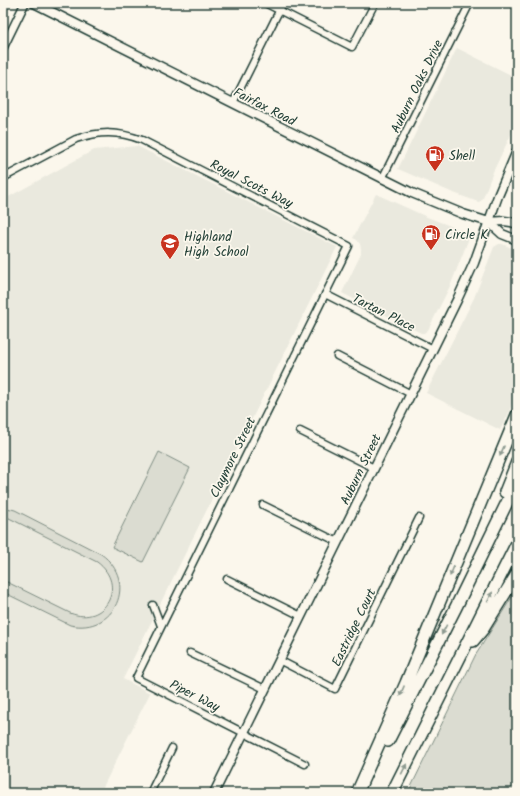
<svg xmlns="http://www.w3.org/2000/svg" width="520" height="796" font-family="Kalam,sans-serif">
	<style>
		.built { fill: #eae9de }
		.green { fill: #dbdcd1; stroke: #7d8c82 }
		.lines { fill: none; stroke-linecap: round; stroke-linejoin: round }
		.minor-casing { stroke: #1f3d34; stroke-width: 9 }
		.tertiary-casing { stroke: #1f3d34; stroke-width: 10 }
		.secondary-casing { stroke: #1f3d34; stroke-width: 11 }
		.motorway-casing { stroke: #1f3d34; stroke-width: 14 }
		.minor { stroke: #fbf7ec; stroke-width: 6 }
		.tertiary { stroke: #fbf7ec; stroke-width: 7 }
		.secondary { stroke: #fbf7ec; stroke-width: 8 }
		.motorway { stroke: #fbf7ec; stroke-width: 11 }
		.oneway { fill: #8d9a90 }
		.labels { text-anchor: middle; stroke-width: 3.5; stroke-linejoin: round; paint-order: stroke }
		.street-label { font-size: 13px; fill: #1f3d34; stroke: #fbf7ec }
		.poi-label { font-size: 13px; fill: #1f3d34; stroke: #fbf7ec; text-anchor: start }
	</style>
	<rect width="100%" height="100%" fill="#fbf7ec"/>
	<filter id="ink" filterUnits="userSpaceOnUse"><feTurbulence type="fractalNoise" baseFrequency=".025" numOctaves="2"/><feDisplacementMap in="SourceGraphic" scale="8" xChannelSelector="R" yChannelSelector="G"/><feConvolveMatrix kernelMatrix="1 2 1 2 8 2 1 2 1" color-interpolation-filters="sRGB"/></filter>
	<g filter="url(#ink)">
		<path class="built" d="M 457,48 L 517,78 L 517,122 L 493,172 L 483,198 L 481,201 L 478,202 L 451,192 L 398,169 Z
			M 137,146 L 337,247 L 123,679 L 150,693 L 100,793 L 3,793 L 3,200 L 94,150 Z
			M 376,194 L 427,217 L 466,232 L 469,234 L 469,238 L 451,284 L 428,330 L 424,333 L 421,333 L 342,293 L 361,254 L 361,249 L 360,244 L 357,240 L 353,238 Z
			M 499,244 L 502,244 L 517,250 L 517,390 L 508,415 L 500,430 L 426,393 L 474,298 L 494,247 Z"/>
		<path class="green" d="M 159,452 L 190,468 L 143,562 L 112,547 Z
			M 3,507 L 15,510 L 101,554 C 139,581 115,635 70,625 L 3,592 L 3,580 L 70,613 C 105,627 128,585 97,562 L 3,515 Z
			M 517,589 L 517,793 L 408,793 L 475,656 Z"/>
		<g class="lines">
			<defs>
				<path id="minor" d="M 265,3 L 352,47 L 375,3
					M 233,103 L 283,3
					M 3,178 L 76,139 C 100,131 118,131 142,140 L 349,246 L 136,678 L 305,764
					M 382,179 L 470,3
					M 325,294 L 433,349
					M 337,356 L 411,394
					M 300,431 L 374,468
					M 263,505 L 338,542
					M 227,579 L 301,616
					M 153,605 L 161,626
					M 190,653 L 265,689
					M 279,660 L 335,689 L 419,518
					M 150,793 L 172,748"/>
				<path id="tertiary" d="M 3,48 L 25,3"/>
				<path id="secondary" d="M 34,3 L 412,193 L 463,214 L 489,222 L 504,221 L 511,222 L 517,224
					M 489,222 L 502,234 L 517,240
					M 214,793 L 457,300 L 474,263 L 498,196 L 517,151"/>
				<path id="motorway" d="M 505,492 L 517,462
					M 473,641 L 483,629 L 517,574
					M 388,741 L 456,607 L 517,482
					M 357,793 L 406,683 L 517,415
					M 392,793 L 517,543"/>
			</defs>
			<use href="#minor" class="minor-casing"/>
			<use href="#tertiary" class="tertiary-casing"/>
			<use href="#secondary" class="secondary-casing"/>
			<use href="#motorway" class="motorway-casing"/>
			<use href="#minor" class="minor"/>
			<use href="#tertiary" class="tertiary"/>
			<use href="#secondary" class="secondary"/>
			<use href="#motorway" class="motorway"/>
		</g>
		<defs><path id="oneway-solid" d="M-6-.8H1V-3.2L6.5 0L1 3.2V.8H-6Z"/></defs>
		<g class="oneway">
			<use href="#oneway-solid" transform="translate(502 451) rotate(113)"/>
			<use href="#oneway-solid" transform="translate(452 571) rotate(112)"/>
			<use href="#oneway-solid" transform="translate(490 597) rotate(-64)"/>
			<use href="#oneway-solid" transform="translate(444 630) rotate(117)"/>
			<use href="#oneway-solid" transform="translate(402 691) rotate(113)"/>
			<use href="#oneway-solid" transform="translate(404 769) rotate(-63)"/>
		</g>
	</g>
	<defs>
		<symbol id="fuel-pin" viewBox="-11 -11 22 30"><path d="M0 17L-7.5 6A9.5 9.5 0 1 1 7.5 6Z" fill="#c8321e" stroke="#fbf7ec"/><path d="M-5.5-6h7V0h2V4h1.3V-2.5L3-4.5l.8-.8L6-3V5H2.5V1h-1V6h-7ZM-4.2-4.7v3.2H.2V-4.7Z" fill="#fff"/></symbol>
		<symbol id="school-pin" viewBox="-11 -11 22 30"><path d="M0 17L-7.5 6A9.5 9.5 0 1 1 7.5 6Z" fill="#c8321e" stroke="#fbf7ec"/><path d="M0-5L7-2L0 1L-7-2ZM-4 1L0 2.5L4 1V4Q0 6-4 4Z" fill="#fff"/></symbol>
	</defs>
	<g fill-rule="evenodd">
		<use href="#fuel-pin" x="424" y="144" width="22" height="30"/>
		<use href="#fuel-pin" x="420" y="223" width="22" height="30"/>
		<use href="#school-pin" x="159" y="232" width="22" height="30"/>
	</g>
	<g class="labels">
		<g class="street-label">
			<text transform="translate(416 86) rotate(-64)" y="5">Auburn Oaks Drive</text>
			<text transform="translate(265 106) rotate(27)" y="5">Fairfax Road</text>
			<text transform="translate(252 183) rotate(27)" y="5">Royal Scots Way</text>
			<text transform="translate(384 312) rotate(27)" y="5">Tartan Place</text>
			<text transform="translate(232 457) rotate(-64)" y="5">Claymore Street</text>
			<text transform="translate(360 469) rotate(-64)" y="5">Auburn Street</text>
			<text transform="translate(353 627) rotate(-64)" y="5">Eastridge Court</text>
			<text transform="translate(195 695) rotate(27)" y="5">Piper Way</text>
		</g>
		<g class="poi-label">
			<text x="449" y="160">Shell</text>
			<text x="445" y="239">Circle K</text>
			<text x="184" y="241">Highland<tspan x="184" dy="15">High School</tspan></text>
		</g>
	</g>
	<rect width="520" height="796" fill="none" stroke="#fbf7ec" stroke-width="16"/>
	<rect x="8" y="8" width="504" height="780" fill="none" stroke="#1f3d34" stroke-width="1.5" filter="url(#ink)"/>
</svg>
